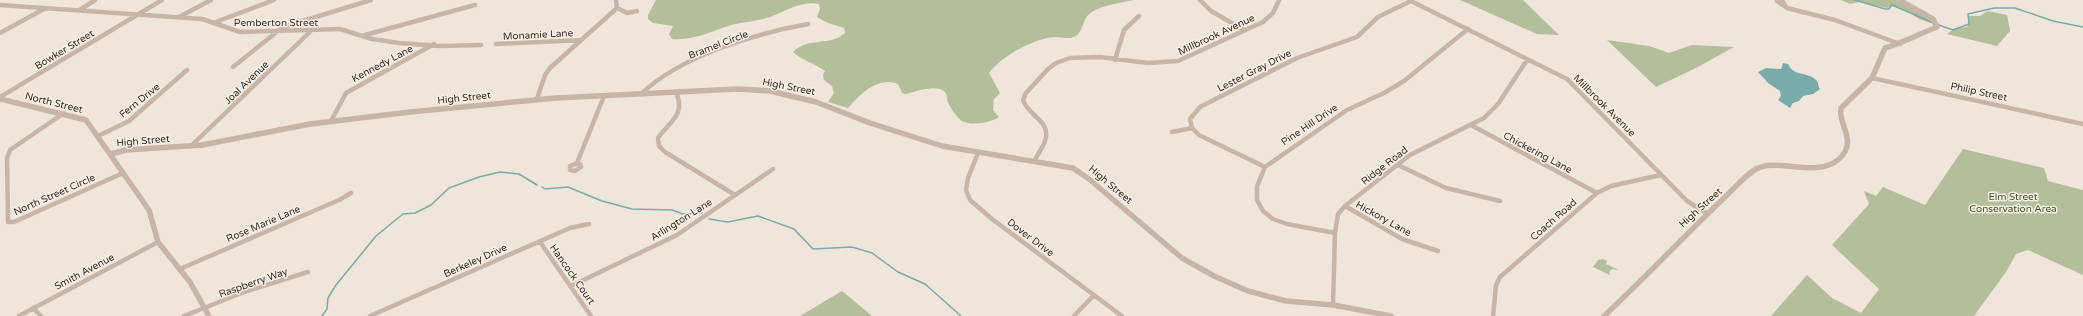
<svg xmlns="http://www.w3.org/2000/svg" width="2083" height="316" font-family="'Varela Round',sans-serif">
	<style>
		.green { fill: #b3be9b }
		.water { fill: #7aabac }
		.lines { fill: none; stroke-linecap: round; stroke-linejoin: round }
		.stream { stroke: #7aabac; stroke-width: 1.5 }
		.minor { stroke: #c8b5a7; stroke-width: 4.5 }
		.tertiary { stroke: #c8b5a7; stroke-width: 5.5 }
		.labels { text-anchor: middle; stroke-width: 3; stroke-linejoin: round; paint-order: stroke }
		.street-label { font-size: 10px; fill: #342b27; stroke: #f8f0e6 }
		.park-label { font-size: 10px; fill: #44512c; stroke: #f8f0e6 }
	</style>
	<rect width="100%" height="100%" fill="#f0e5da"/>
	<path class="green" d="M 656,0 L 1134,0 C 1120,3 1099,5 1088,15 C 1083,21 1082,32 1076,36 C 1069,40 1062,37 1055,37 C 1032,39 1002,56 989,73 L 1000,93 L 994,99 L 993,110 L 999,117 C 990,123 972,126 962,121 C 956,117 950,107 947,100 C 948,80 917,91 906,94 L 902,93 L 898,84 C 877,76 861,94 848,108 L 828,102 L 834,93 L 832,86 L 824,80 L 823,75 L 825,71 C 814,63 803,61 793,52 C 810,36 829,47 845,33 L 844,28 L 828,23 L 817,17 L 820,9 L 819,4 C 801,0 786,11 770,17 C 758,21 744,22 731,25 C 712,31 693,41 672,39 L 669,34 L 673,26 L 653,23 L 648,19 L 648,15 Z
		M 1460,0 L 1523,0 L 1559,35 L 1537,34 Z
		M 1841,0 L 1897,0 L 1930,20 L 1933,24 L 1919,19 L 1902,8 L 1893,6 L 1887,8 L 1859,2 L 1850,4 Z
		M 1988,11 L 2007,15 L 2010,31 L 1997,46 L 1947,34 L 1954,29 L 1967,27 L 1969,23 L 1968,16 L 1980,16 Z
		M 1607,40 L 1649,46 L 1669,53 L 1692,45 L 1734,47 L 1694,69 L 1656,87 Z
		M 1963,149 L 2044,168 L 2048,181 L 2083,190 L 2083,275 L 2028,250 L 2016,254 L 2006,272 L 1974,316 L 1771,316 L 1807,275 L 1832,298 L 1861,313 L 1879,289 L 1832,245 L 1869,204 L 1864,191 L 1876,196 L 1883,187 L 1925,205 Z
		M 1603,259 L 1607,261 L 1606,264 L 1619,270 L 1612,269 L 1609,272 L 1610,275 L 1593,267 L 1598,260 Z
		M 842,291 L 872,316 L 800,316 Z"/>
	<path class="water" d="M 1783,63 L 1788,64 C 1793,76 1807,72 1815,79 C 1820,83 1817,85 1820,89 L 1813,94 L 1803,96 L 1799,101 L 1793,103 L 1790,108 L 1778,100 L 1781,96 L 1780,91 L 1768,83 L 1758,72 L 1766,68 L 1781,69 Z"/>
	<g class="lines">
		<path class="stream" d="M 1855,0 L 1885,9 L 1889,9 L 1892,5 L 1934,23
			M 1939,25 L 1953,30 L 1969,24 L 1968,14 L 1994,8 L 2015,8 L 2053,21 L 2083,27
			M 542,187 L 545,189 L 568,187 L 602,201 L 632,209 L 672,210 L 683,214 L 702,213
			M 709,219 L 728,222 L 758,216 L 794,229 L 813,249 L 852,247 L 872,253 L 898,272 L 925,284 L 961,316
			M 322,316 L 327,309 L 328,298 L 336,285 L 376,236 L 403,214 L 415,213 L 431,205 L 449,188 L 479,177 L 500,172 L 519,174 L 537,185"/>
		<path class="minor" d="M 1200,0 L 1211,11 L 1244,30
			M 1409,0 L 1567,79 L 1687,201 L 1706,213
			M 0,5 L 202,19 L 240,32 L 340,29 L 372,39 L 399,43 L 440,46 L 481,45
			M 617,8 L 627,13 L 637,11
			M 1787,8 L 1783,2 L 1777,1 L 1787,8 L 1835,20 L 1900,44
			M 78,11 L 95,0
			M 179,17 L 211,0
			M 213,23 L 274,0
			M 0,33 L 44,9
			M 365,35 L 475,5
			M 496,44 L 581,40
			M 1115,60 L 1124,30 L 1139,16
			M 233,67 L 283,27 L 371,0
			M 1872,78 L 2083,124
			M 676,92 C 686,115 670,121 658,138 L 659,146 L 665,152 L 735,195
			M 641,94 C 679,57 756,33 808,24
			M 0,97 L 162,0
			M 537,99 L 545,75 L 550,68 L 617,8 L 616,0
			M 64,113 L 10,150 L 7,158 L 8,222 L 14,222 L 123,173
			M 331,121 L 346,93 L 434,44
			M 1471,125 L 1597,193
			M 1172,132 L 1192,128
			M 98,136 L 129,121 L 187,70
			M 191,146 L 312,30
			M 978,153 L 968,178 L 966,190 L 970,200 L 992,219 L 1122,316
			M 1035,160 C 1038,153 1045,145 1046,137 C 1049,121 1027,114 1023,100 L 1026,93 L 1048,69 L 1056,63 L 1070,58 L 1100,57 L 1148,63 L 1178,61 L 1263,22 L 1273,13 L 1279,0
			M 577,163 L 604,96
			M 575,164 L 580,164 L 581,167 L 575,171 L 570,170 L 570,166 Z
			M 1398,165 L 1446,188 L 1500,201
			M 1265,167 L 1199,135 L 1192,128 L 1190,119 L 1200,107 L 1297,58 L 1357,37 L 1378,17 L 1411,1
			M 1345,206 L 1402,239 L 1438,251
			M 1335,233 L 1287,224 L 1273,219 L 1263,211 L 1257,200 L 1257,186 L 1265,167 L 1347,110 L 1384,93 L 1404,81 L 1468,29
			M 540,242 L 591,316
			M 180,269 L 339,200 L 351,193
			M 571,286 L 677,235 L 773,169
			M 1333,305 L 1335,233 L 1338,214 L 1345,206 L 1410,155 L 1484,118 L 1498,104 L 1527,60
			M 33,308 L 41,316
			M 19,316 L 158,242
			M 184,316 L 244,292 L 308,272
			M 370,316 L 570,228 L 589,224
			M 1074,316 L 1094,295
			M 1493,316 L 1496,285 L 1500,277 L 1597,193 L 1611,186 L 1661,175"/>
		<path class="tertiary" d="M 0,99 L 86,120 L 149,210 L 158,242 L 190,282 L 209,316
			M 111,154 L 126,150 L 202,145 L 310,124 L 410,112 L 556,98 L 738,89 L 770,91 L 816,102 L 870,123 L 942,146 L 1073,168 L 1089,179 L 1182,258 L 1214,276 L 1248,291 L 1286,301 L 1333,305 L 1391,316
			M 1604,316 C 1644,279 1681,239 1721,201 C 1732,191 1744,176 1756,169 C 1777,157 1816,179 1839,159 C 1859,141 1837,124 1841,108 L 1872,78 L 1885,48 C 1903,43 1919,34 1937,27 L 1933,19 L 1899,0"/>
	</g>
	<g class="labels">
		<g class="street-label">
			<text x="276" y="26">Pemberton Street</text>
			<text transform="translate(538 34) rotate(-3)" y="4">Monamie Lane</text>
			<text transform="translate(1216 34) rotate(-25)" y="4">Millbrook Avenue</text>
			<text transform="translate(718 44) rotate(-21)" y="4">Bramel Circle</text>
			<text transform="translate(64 49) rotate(-31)" y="4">Bowker Street</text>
			<text transform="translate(382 63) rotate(-28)" y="4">Kennedy Lane</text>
			<text transform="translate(1254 70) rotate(-27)" y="4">Lester Gray Drive</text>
			<text transform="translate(246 82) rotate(-44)" y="4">Joal Avenue</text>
			<text transform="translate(789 86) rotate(11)" y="4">High Street</text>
			<text transform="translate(1979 91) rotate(12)" y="4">Philip Street</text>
			<text transform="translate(464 97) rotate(-6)" y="4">High Street</text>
			<text transform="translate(139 100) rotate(-39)" y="4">Fern Drive</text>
			<text transform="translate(54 102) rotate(14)" y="4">North Street</text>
			<text transform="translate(1605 105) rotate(45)" y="4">Millbrook Avenue</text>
			<text transform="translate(1309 124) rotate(-34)" y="4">Pine Hill Drive</text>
			<text transform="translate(143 140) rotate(-5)" y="4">High Street</text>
			<text transform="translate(1538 152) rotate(28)" y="4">Chickering Lane</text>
			<text transform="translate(1384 165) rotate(-38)" y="4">Ridge Road</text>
			<text transform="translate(1111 184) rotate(40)" y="4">High Street</text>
			<text transform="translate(54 194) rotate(-24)" y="4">North Street Circle</text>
			<text transform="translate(1700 207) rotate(-42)" y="4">High Street</text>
			<text transform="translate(1384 218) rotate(29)" y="4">Hickory Lane</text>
			<text transform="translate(681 219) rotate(-32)" y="4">Arlington Lane</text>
			<text transform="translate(1553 219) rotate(-41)" y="4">Coach Road</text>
			<text transform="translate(263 223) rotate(-23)" y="4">Rose Marie Lane</text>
			<text transform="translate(1031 237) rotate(37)" y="4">Dover Drive</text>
			<text transform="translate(475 260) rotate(-24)" y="4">Berkeley Drive</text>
			<text transform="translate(84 271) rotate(-28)" y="4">Smith Avenue</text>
			<text transform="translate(573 274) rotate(55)" y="4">Hancock Court</text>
			<text transform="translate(253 282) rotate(-19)" y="4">Raspberry Way</text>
		</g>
		<g class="park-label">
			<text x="2013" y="200">Elm Street<tspan x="2013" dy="12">Conservation Area</tspan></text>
		</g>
	</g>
</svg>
